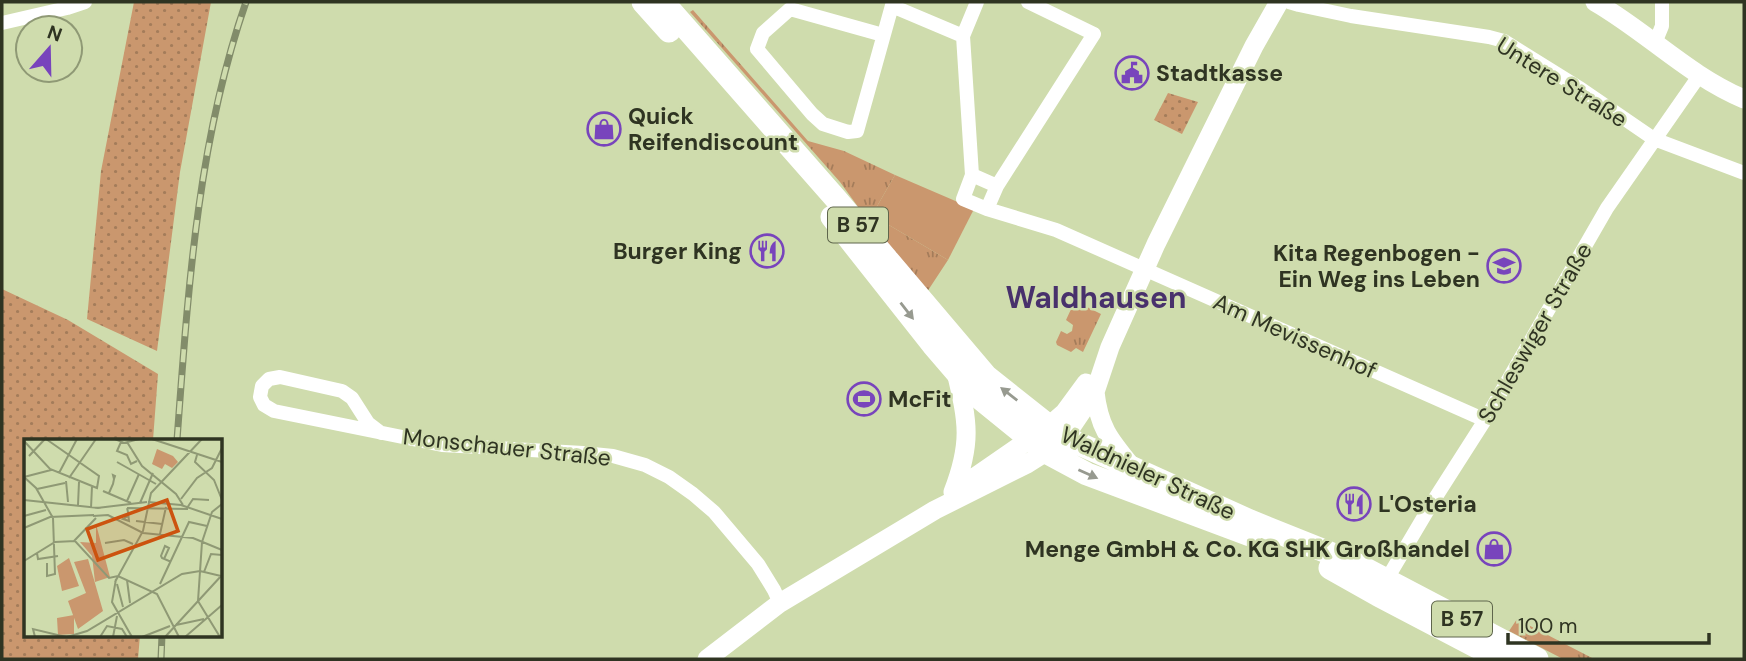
<svg xmlns="http://www.w3.org/2000/svg" width="1746" height="661" font-family="'DM Sans',sans-serif">
	<style>
		.grass { fill: url(#grass-tufts) }
		.park { fill: url(#park-dots) }
		.pitch { fill: #ca976e }
		.lines { fill: none; stroke-linecap: round; stroke-linejoin: round }
		.street { stroke: #fff; stroke-width: 14 }
		.secondary { stroke: #fff; stroke-width: 19 }
		.primary { stroke: #fff; stroke-width: 23 }
		.rail-casing { stroke: #828c6a; stroke-width: 7 }
		.rail { stroke: #cfdcad; stroke-width: 4.5; stroke-dasharray: 13; stroke-linecap: butt }
		.oneway { fill: #979a90 }
		.labels { text-anchor: middle; stroke-width: 5; stroke-linejoin: round; paint-order: stroke }
		.shield { fill: #cfdcad; stroke: #5f664c; stroke-width: 2 }
		.shield-label { font-size: 21px; font-weight: bold; fill: #2f3422 }
		.poi-label { font-size: 23px; font-weight: bold; fill: #2f3422; stroke: #cfdcad; text-anchor: start }
		.street-label { font-size: 23px; fill: #2f3422; stroke: #cfdcad }
		.district-label { font-size: 30px; font-weight: bold; fill: #48316c; stroke: #cfdcad }
		.inset-road { fill: none; stroke: #8f9975; stroke-width: 2 }
		.view { fill: #cc530f; fill-opacity: 0.15; stroke: #cc530f; stroke-width: 3.5 }
		.inset-edge { fill: none; stroke: #2f3422; stroke-width: 3.5 }
	</style>
	<defs>
		<pattern id="grass-tufts" width="24" height="20" patternUnits="userSpaceOnUse" patternTransform="scale(1.75)"><rect width="24" height="20" fill="#ca976e"/><path d="M3 7l-1-3M5 7V3M7 7l1-3M15 17l-1-3M17 17v-4M19 17l1-3" fill="none" stroke="#a47c5a"/></pattern>
		<pattern id="park-dots" width="8" height="8" patternUnits="userSpaceOnUse" patternTransform="scale(1.75)"><rect width="8" height="8" fill="#ca976e"/><path d="M2 2h.1M6 6h.1" fill="none" stroke="#a47c5a" stroke-width="1.8" stroke-linecap="round"/></pattern>
	</defs>
	<rect width="100%" height="100%" fill="#cfdcad"/>
	<path class="grass" d="M 693,10 L 808,141 L 844,151 L 895,175 L 872,215 L 948,260 L 925,295 L 885,244 L 840,182 L 690,12 Z
		M 1076,305 L 1080,306 L 1083,305 L 1101,314 L 1083,352 L 1076,348 L 1071,352 L 1057,345 L 1056,342 L 1061,331 L 1067,334 L 1072,331 L 1073,325 L 1066,320 L 1072,307 Z
		M 1517,619 L 1594,659 L 1563,659 L 1509,631 Z"/>
	<path class="park" d="M 134,2 L 211,2 L 180,172 L 157,351 L 87,319 L 101,171 Z
		M 1168,93 L 1198,102 L 1182,134 L 1154,120 Z
		M 2,289 L 68,320 L 158,374 L 153,440 L 26,440 L 26,635 L 140,635 L 138,659 L 2,659 Z"/>
	<path class="pitch" d="M 895,175 L 974,209 L 948,260 L 872,215 Z"/>
	<g class="lines">
		<path class="street" d="M 1289,2 L 1299,5 L 1351,16 L 1489,37 L 1504,41 L 1581,89 L 1654,139 L 1744,173
			M 892,6 L 963,36 L 977,2
			M 2,23 L 67,8 L 85,2
			M 883,35 L 790,9 L 763,33 L 757,49 L 812,114 L 823,124 L 848,132 L 857,131 L 893,2
			M 963,36 L 972,175
			M 1655,43 L 1662,26 L 1662,2
			M 997,186 L 972,175 L 963,199 L 987,209 L 1056,230 L 1485,420
			M 987,209 L 997,186 L 1094,34 L 1028,2
			M 381,433 L 368,423 L 352,398 L 342,391 L 280,377 L 269,379 L 262,386 L 260,397 L 264,405 L 274,411 L 442,445 L 583,453 L 613,456 L 645,465 L 669,477 L 693,494 L 714,512 L 758,564 L 774,590 L 780,603
			M 1384,584 L 1432,503 L 1485,420 L 1607,208 L 1699,76"/>
		<path class="secondary" d="M 1595,2 C 1647,32 1689,76 1744,99
			M 1095,392 C 1099,428 1110,440 1132,467
			M 959,488 L 1049,426 L 1064,413 L 1086,383
			M 953,492 C 972,443 968,422 956,372
			M 707,659 L 780,603 L 935,510 L 1027,464 L 1046,452 L 1070,429 L 1095,392 L 1110,347 L 1156,244 L 1254,46 L 1279,2"/>
		<path class="primary" d="M 643,2 L 669,31
			M 663,2 L 836,199 L 986,376 L 1049,426 L 1073,441 L 1250,521 L 1352,562 L 1537,659
			M 832,217 L 933,345 L 976,395 L 1046,452 L 1087,474 L 1250,535
			M 1330,568 L 1378,595 L 1500,659"/>
		<defs>
			<path id="rail" d="M 177,440 C 188,292 197,143 246,2
				M 161,659 L 162,635"/>
		</defs>
		<use href="#rail" class="rail-casing"/>
		<use href="#rail" class="rail"/>
	</g>
	<defs><path id="oneway-solid" d="M-6-.8H1V-3.2L6.5 0L1 3.2V.8H-6Z" transform="scale(1.75)"/></defs>
	<g class="oneway">
		<use href="#oneway-solid" transform="translate(907 311) rotate(52)"/>
		<use href="#oneway-solid" transform="translate(1009 394) rotate(-142)"/>
		<use href="#oneway-solid" transform="translate(1088 474) rotate(24)"/>
	</g>
	<defs>
		<symbol id="civic-ring" viewBox="-11 -11 22 22"><circle r="9.5" fill="#cfdcad" stroke="#7844bc" stroke-width="1.5"/><path d="M-.6-6.5H3V-4.5H.6V-3L4-1V1h2V6H-6V1h2V-1L-.6-3ZM-1.2 2.5V6h2.4V2.5Z" fill="#7844bc"/></symbol>
		<symbol id="shop-ring" viewBox="-11 -11 22 22"><circle r="9.5" fill="#cfdcad" stroke="#7844bc" stroke-width="1.5"/><path d="M-5-2.5h2.3a2.7 3.5 0 0 1 5.4 0H5L5.5 6h-11ZM-1.5-2.5h3a1.5 2.3 0 0 0-3 0Z" fill="#7844bc"/></symbol>
		<symbol id="restaurant-ring" viewBox="-11 -11 22 22"><circle r="9.5" fill="#cfdcad" stroke="#7844bc" stroke-width="1.5"/><path d="M-5-6h1v4h1v-4h1v4h1v-4h1v5L-1.5 .5V6h-2V.5L-5-1ZM5-6V6H3V1.5H1.5Q1.5-4 5-6Z" fill="#7844bc"/></symbol>
		<symbol id="school-ring" viewBox="-11 -11 22 22"><circle r="9.5" fill="#cfdcad" stroke="#7844bc" stroke-width="1.5"/><path d="M0-5L7-2L0 1L-7-2ZM-4 1L0 2.5L4 1V4Q0 6-4 4Z" fill="#7844bc"/></symbol>
		<symbol id="stadium-ring" viewBox="-11 -11 22 22"><circle r="9.5" fill="#cfdcad" stroke="#7844bc" stroke-width="1.5"/><path d="M0-5a6.5 5 0 1 0 0 10a6.5 5 0 1 0 0-10ZM-3.5-1.8h7v3.6h-7Z" fill="#7844bc"/></symbol>
	</defs>
	<g fill-rule="evenodd">
		<use href="#civic-ring" x="1113" y="54" width="38" height="38"/>
		<use href="#shop-ring" x="585" y="110" width="38" height="38"/>
		<use href="#restaurant-ring" x="748" y="232" width="38" height="38"/>
		<use href="#school-ring" x="1485" y="247" width="38" height="38"/>
		<use href="#stadium-ring" x="845" y="380" width="38" height="38"/>
		<use href="#restaurant-ring" x="1335" y="485" width="38" height="38"/>
		<use href="#shop-ring" x="1475" y="530" width="38" height="38"/>
	</g>
	<g class="labels">
		<g class="shield">
			<rect x="828" y="207.5" width="60" height="35" rx="5"/>
			<rect x="1432" y="601.5" width="60" height="35" rx="5"/>
		</g>
		<g class="shield-label">
			<text x="858" y="232">B 57</text>
			<text x="1462" y="626">B 57</text>
		</g>
		<g class="poi-label">
			<text x="1156" y="81">Stadtkasse</text>
			<text x="628" y="124">Quick<tspan x="628" dy="26">Reifendiscount</tspan></text>
			<text x="742" y="259" text-anchor="end">Burger King</text>
			<text x="1480" y="261" text-anchor="end">Kita Regenbogen -<tspan x="1480" dy="26">Ein Weg ins Leben</tspan></text>
			<text x="888" y="407">McFit</text>
			<text x="1378" y="512">L'Osteria</text>
			<text x="1470" y="557" text-anchor="end">Menge GmbH &amp; Co. KG SHK Großhandel</text>
		</g>
		<g class="street-label">
			<text transform="translate(1562 82) rotate(32)" y="8">Untere Straße</text>
			<text transform="translate(1535 333) rotate(-60)" y="8">Schleswiger Straße</text>
			<text transform="translate(1295 336) rotate(24)" y="8">Am Mevissenhof</text>
			<text transform="translate(507 447) rotate(6)" y="8">Monschauer Straße</text>
			<text transform="translate(1148 473) rotate(25)" y="8">Waldnieler Straße</text>
		</g>
		<g class="district-label">
			<text x="1096" y="308">Waldhausen</text>
		</g>
	</g>
	<g transform="translate(24 439)">
		<rect width="198" height="198" fill="#cfdcad"/>
		<path d="M 45,119 L 55,147 L 38,152 L 33,127 ZM 50,176 L 50,195 L 34,196 L 33,179 Z" fill="#ca976e"/>
		<path d="M 72,85 L 86,138 L 71,143 L 68,117 L 56,103 L 72,104 Z" fill="#ca976e"/>
		<path d="M 133,10 L 149,17 L 154,23 L 148,29 L 141,25 L 138,30 L 128,25 ZM 64,120 L 79,172 L 54,190 L 44,162 L 62,154 L 50,123 Z" fill="#ca976e"/>
		<path class="inset-road" d="M 91,0 L 100,4 L 115,0M 128,0 L 198,23M 0,2 L 26,30 L 73,49 L 75,37 L 22,0M 97,3 L 93,12 L 103,16 L 107,25 L 113,22M 103,3 L 118,27 L 152,55 L 159,66M 173,16 L 171,23 L 190,41 L 198,61M 5,17 L 21,0M 93,23 L 132,45M 35,34 L 53,0M 0,38 L 12,49 L 29,79 L 31,135 L 23,137 L 23,124M 0,38 L 27,31M 45,39 L 72,0M 42,42 L 44,63M 13,50 L 41,44M 79,52 L 107,64M 85,54 L 89,45 L 90,40 L 91,37 L 89,36 L 90,40M 157,60 L 173,39 L 188,29 L 198,9M 0,61 L 75,69M 103,62 L 115,35M 124,63 L 157,66 L 198,80M 116,64 L 129,34M 54,66 L 55,43M 67,69 L 68,47M 73,69 L 123,63M 103,69 L 164,70M 103,69 L 104,73 L 105,82 L 99,80 L 104,77M 163,69 L 169,60 L 185,61M 0,77 L 22,71M 69,77 L 84,76 L 119,94 L 169,99 L 198,111M 112,82 L 138,85M 0,89 L 26,78 L 70,76M 136,95 L 142,68M 50,102 L 72,79M 178,103 L 174,162 L 196,198M 178,103 L 188,73 L 198,65M 81,104 L 100,101 L 109,105M 13,114 L 14,120 L 34,117M 140,120 L 145,109 L 141,107 L 137,117 L 138,119 L 145,122 L 146,122M 0,122 L 31,103 L 51,102 L 85,139 L 94,137 L 133,155 L 155,198M 180,133 L 187,115 L 198,116M 92,140 L 88,163 L 108,198M 103,141 L 106,164M 91,143 L 119,92 L 127,54 L 178,0M 93,145 L 99,168M 136,145 L 165,83 L 183,87M 152,186 L 180,180M 11,198 L 9,190 L 42,198M 43,198 L 63,192 L 158,135 L 176,132 L 197,137M 76,198 L 83,187 L 98,190 L 103,198M 89,198 L 93,177M 118,198 L 146,187M 141,198 L 198,136M 161,198 L 198,166"/>
		<path class="view" d="M 143,61 L 154,92 L 74,121 L 63,90 Z"/>
		<rect width="198" height="198" class="inset-edge"/>
	</g>
	<rect width="1746" height="661" fill="none" stroke="#2f3422" stroke-width="7"/>
	<g transform="translate(49 49) rotate(20)"><circle r="33" fill="#cfdcad" stroke="#8f9975" stroke-width="2"/>
	<path d="M0-5L12 26L0 18L-12 26Z" fill="#7844bc"/>
	<text y="-10" font-size="19" font-weight="bold" text-anchor="middle" fill="#2f3422">N</text>
	</g>
	<path d="M1508 633v10h201v-10" fill="none" stroke="#2f3422" stroke-width="3.5"/>
	<text x="1518" y="633" font-size="21" fill="#2f3422" stroke="#cfdcad" stroke-width="5" paint-order="stroke">100 m</text>
</svg>
